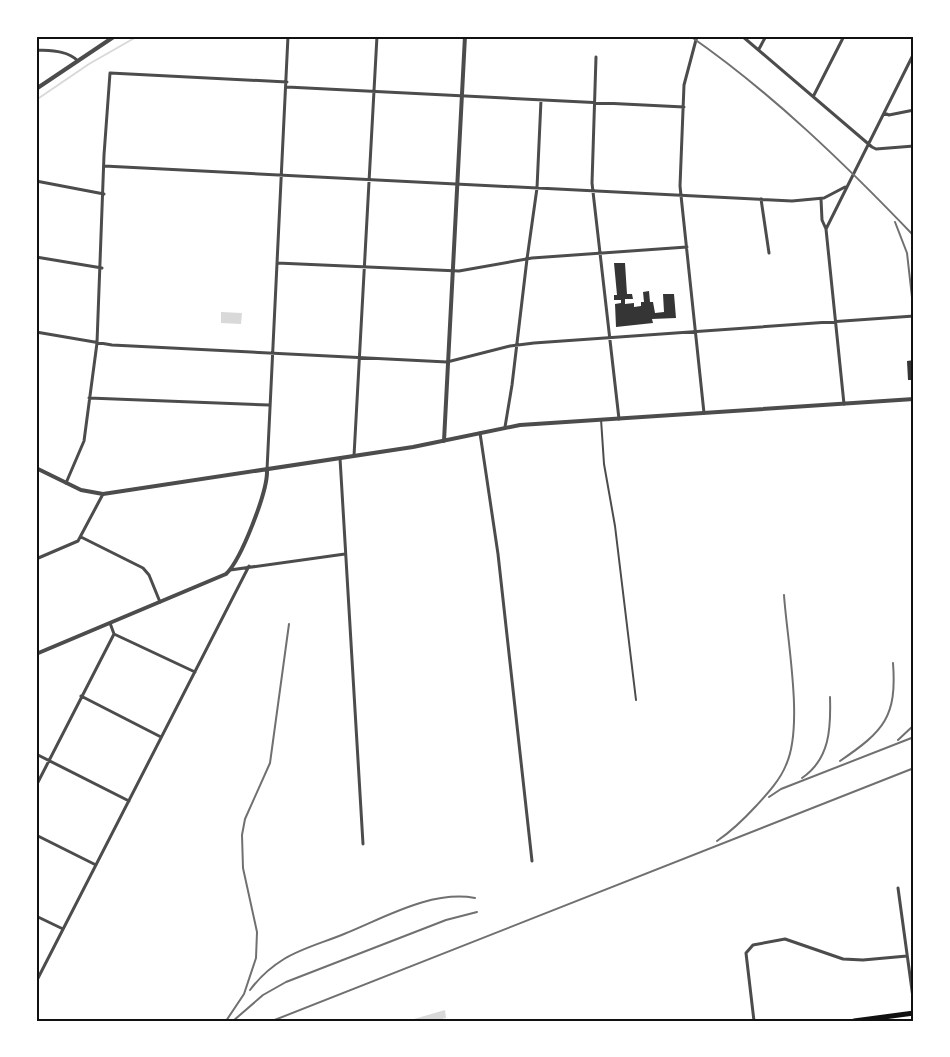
<svg xmlns="http://www.w3.org/2000/svg" width="950" height="1057" font-family="'Golos Text',sans-serif">
	<style>
		.water { fill: #d9d9d9 }
		.lines { fill: none; stroke-linecap: round; stroke-linejoin: round }
		.stream { stroke: #d9d9d9; stroke-width: 2 }
		.building { fill: #353535 }
		.service { stroke: #4c4c4c; stroke-width: 2 }
		.minor { stroke: #4c4c4c; stroke-width: 3 }
		.tertiary { stroke: #4c4c4c; stroke-width: 4 }
		.primary { stroke: #111; stroke-width: 5 }
		.rail { stroke: #707070; stroke-width: 2 }
		.neatline { fill: none; stroke: #111; stroke-width: 2 }
	</style>
	<rect width="100%" height="100%" fill="#fff"/>
	<path class="water" d="M 221,312 L 242,313 L 241,324 L 221,323 Z
		M 445,1010 L 446,1018 L 433,1021 L 395,1021 L 414,1019 Z"/>
	<g class="lines">
		<path class="stream" d="M 36,100 L 89,64 L 138,36"/>
	</g>
	<path class="building" d="M 614,263 L 625,263 L 627,294 L 632,294 L 633,299 L 625,299 L 625,304 L 634,303 L 634,307 L 641,306 L 641,302 L 644,302 L 643,292 L 649,291 L 650,302 L 653,302 L 655,313 L 664,312 L 663,294 L 674,294 L 676,318 L 652,319 L 653,323 L 616,327 L 615,304 L 621,303 L 621,300 L 614,300 L 614,295 L 617,295 Z
		M 914,360 L 914,380 L 908,380 L 907,361 Z"/>
	<g class="lines">
		<path class="service" d="M 601,419 L 604,464 L 615,526 L 636,700"/>
		<path class="minor" d="M 697,36 L 684,85 L 680,186 L 704,413
			M 742,36 L 872,147 L 876,149 L 914,146
			M 759,49 L 766,36
			M 36,50 C 51,51 67,50 78,61
			M 596,57 L 592,183 L 619,419
			M 287,87 L 684,107
			M 814,95 L 844,36
			M 884,113 L 889,115 L 914,110
			M 104,166 L 792,201 L 824,198 L 845,187
			M 36,181 L 104,194
			M 761,199 L 769,253
			M 821,199 L 822,220 L 826,229
			M 36,257 L 102,268
			M 277,263 L 459,271 L 532,258 L 687,247
			M 36,332 L 112,345 L 447,362 L 510,346 L 534,343 L 914,316
			M 89,398 L 269,405
			M 844,404 L 826,229 L 914,53
			M 505,427 L 512,385 L 527,259 L 537,188 L 541,100
			M 480,433 L 498,554 L 532,861
			M 354,456 L 377,36
			M 340,458 L 363,844
			M 267,470 L 288,36
			M 66,483 L 84,441 L 97,343 L 104,155 L 110,73 L 287,82
			M 81,537 L 143,568 L 149,575 L 160,602
			M 36,559 L 78,541 L 103,494
			M 230,570 L 345,554
			M 114,634 L 195,672
			M 81,696 L 161,737
			M 36,754 L 129,801
			M 36,786 L 114,634 L 110,623
			M 36,835 L 96,865
			M 898,888 L 914,1005
			M 36,916 L 63,929
			M 36,982 L 249,566
			M 754,1021 L 746,953 L 753,945 L 785,939 L 843,959 L 863,960 L 907,956
			M 913,1021 L 914,1017"/>
		<path class="tertiary" d="M 36,89 L 115,36
			M 444,441 L 465,36
			M 36,468 L 81,490 L 103,494 L 413,447 L 520,425 L 914,399
			M 36,654 L 226,574 C 241,560 268,491 267,470"/>
		<path class="primary" d="M 854,1021 L 914,1013"/>
		<path class="rail" d="M 690,36 C 772,93 845,164 914,236
			M 895,222 L 907,253 L 914,315
			M 898,740 L 914,725
			M 840,761 C 884,731 897,717 893,663
			M 802,778 C 830,759 831,728 830,697
			M 769,797 L 781,789 L 914,737
			M 717,841 C 732,831 745,818 757,805 C 768,793 780,780 786,765 C 804,726 787,640 784,595
			M 250,990 C 259,978 271,967 284,959 C 302,948 325,942 344,934 C 384,918 431,890 475,898
			M 226,1021 L 244,994 L 256,958 L 257,932 L 243,868 L 242,835 L 245,819 L 270,763 L 289,624
			M 233,1021 L 263,995 L 286,982 L 446,920 L 477,912
			M 272,1021 L 914,768"/>
	</g>
	<rect width="950" height="1057" fill="none" stroke="#ffffff" stroke-width="75"/>
	<rect x="38" y="38" width="874" height="982" class="neatline"/>
</svg>
